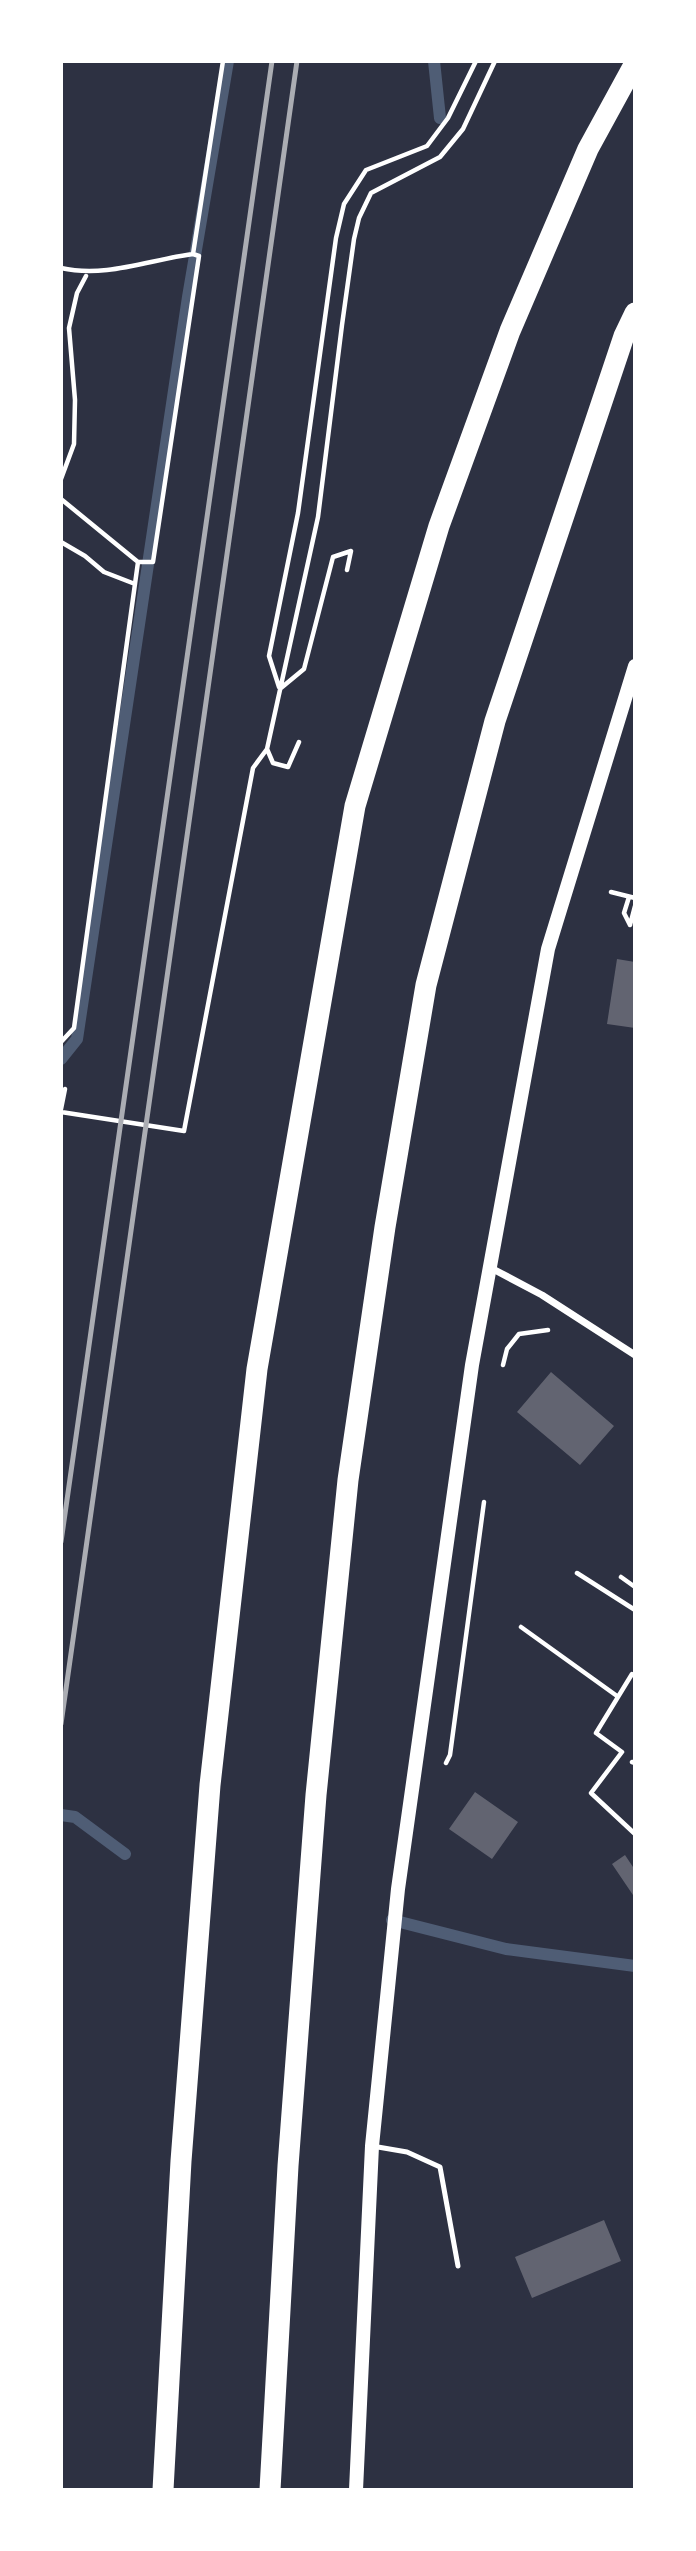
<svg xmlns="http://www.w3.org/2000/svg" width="696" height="2551" font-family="'DejaVu Sans',sans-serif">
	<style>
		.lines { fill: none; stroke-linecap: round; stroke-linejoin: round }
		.stream { stroke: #4f5d75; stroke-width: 12 }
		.building { fill: #626471 }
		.path { stroke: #fff; stroke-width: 4.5 }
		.service { stroke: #fff; stroke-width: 5 }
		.minor { stroke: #fff; stroke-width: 7 }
		.secondary { stroke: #fff; stroke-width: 14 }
		.motorway { stroke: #fff; stroke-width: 21 }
		.rail { stroke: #abadb3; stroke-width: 5 }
	</style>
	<rect width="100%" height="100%" fill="#2d3142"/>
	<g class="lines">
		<path class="stream" d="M 434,61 L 440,118
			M 61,1059 L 77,1039 L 188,297 L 228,61
			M 61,1815 L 75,1817 L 125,1854
			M 392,1920 L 506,1949 L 635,1966"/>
	</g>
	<path class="building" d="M 617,959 L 635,962 L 635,1028 L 607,1024 Z
		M 551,1372 L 614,1426 L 580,1465 L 517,1412 Z
		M 475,1792 L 518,1822 L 492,1859 L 449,1829 Z
		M 625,1855 L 635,1870 L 635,1898 L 612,1864 Z
		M 604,2220 L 621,2261 L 532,2298 L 515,2257 Z"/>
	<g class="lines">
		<path class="path" d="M 61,268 C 106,278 148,260 193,254
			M 61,479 L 74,444 L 75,400 L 69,328 L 77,293 L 86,276
			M 61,499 L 138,562
			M 61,542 L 85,556 L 104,572 L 135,584
			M 279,687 L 269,656 L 298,513 L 336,238 L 344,204 L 366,170 L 427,146 L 448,118 L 476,61
			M 281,688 L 304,669 L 333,557 L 351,551 L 347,570
			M 267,749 L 273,763 L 288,767 L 299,742
			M 611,892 L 635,898
			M 629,897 L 624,913 L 630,925
			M 630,925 L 635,906
			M 61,1042 L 74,1028 L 138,562 L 153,562 L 199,256 L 193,254 L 223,61
			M 61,1109 L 65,1089
			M 61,1112 L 184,1131 L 253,768 L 267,749 L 318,517 L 342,325 L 354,239 L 359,218 L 371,193 L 440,157 L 463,129 L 495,61
			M 503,1365 L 507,1349 L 519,1334 L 548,1330
			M 577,1573 L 635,1610
			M 621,1577 L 635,1587
			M 521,1627 L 617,1696
			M 635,1676 L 632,1674 L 596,1733 L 622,1752 L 591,1793 L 635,1834
			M 632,1762 L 635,1763
			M 446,1763 L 450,1755 L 484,1502"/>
		<path class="service" d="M 372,2146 L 407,2152 L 440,2167 L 458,2266"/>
		<path class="minor" d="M 491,1268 L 542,1295 L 635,1355"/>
		<path class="secondary" d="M 356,2490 L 372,2146 L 398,1889 L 472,1365 L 548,949 L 635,666"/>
		<path class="motorway" d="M 163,2490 L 181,2161 L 210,1785 L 257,1369 L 355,806 L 439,526 L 510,331 L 588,149 L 635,63
			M 270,2490 L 288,2166 L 316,1795 L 348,1480 L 385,1227 L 426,985 L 495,721 L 624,336 L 635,313"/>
		<path class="rail" d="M 61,1542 L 272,61
			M 61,1724 L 297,61"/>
	</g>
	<rect width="696" height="2551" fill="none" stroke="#ffffff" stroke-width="126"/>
</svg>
